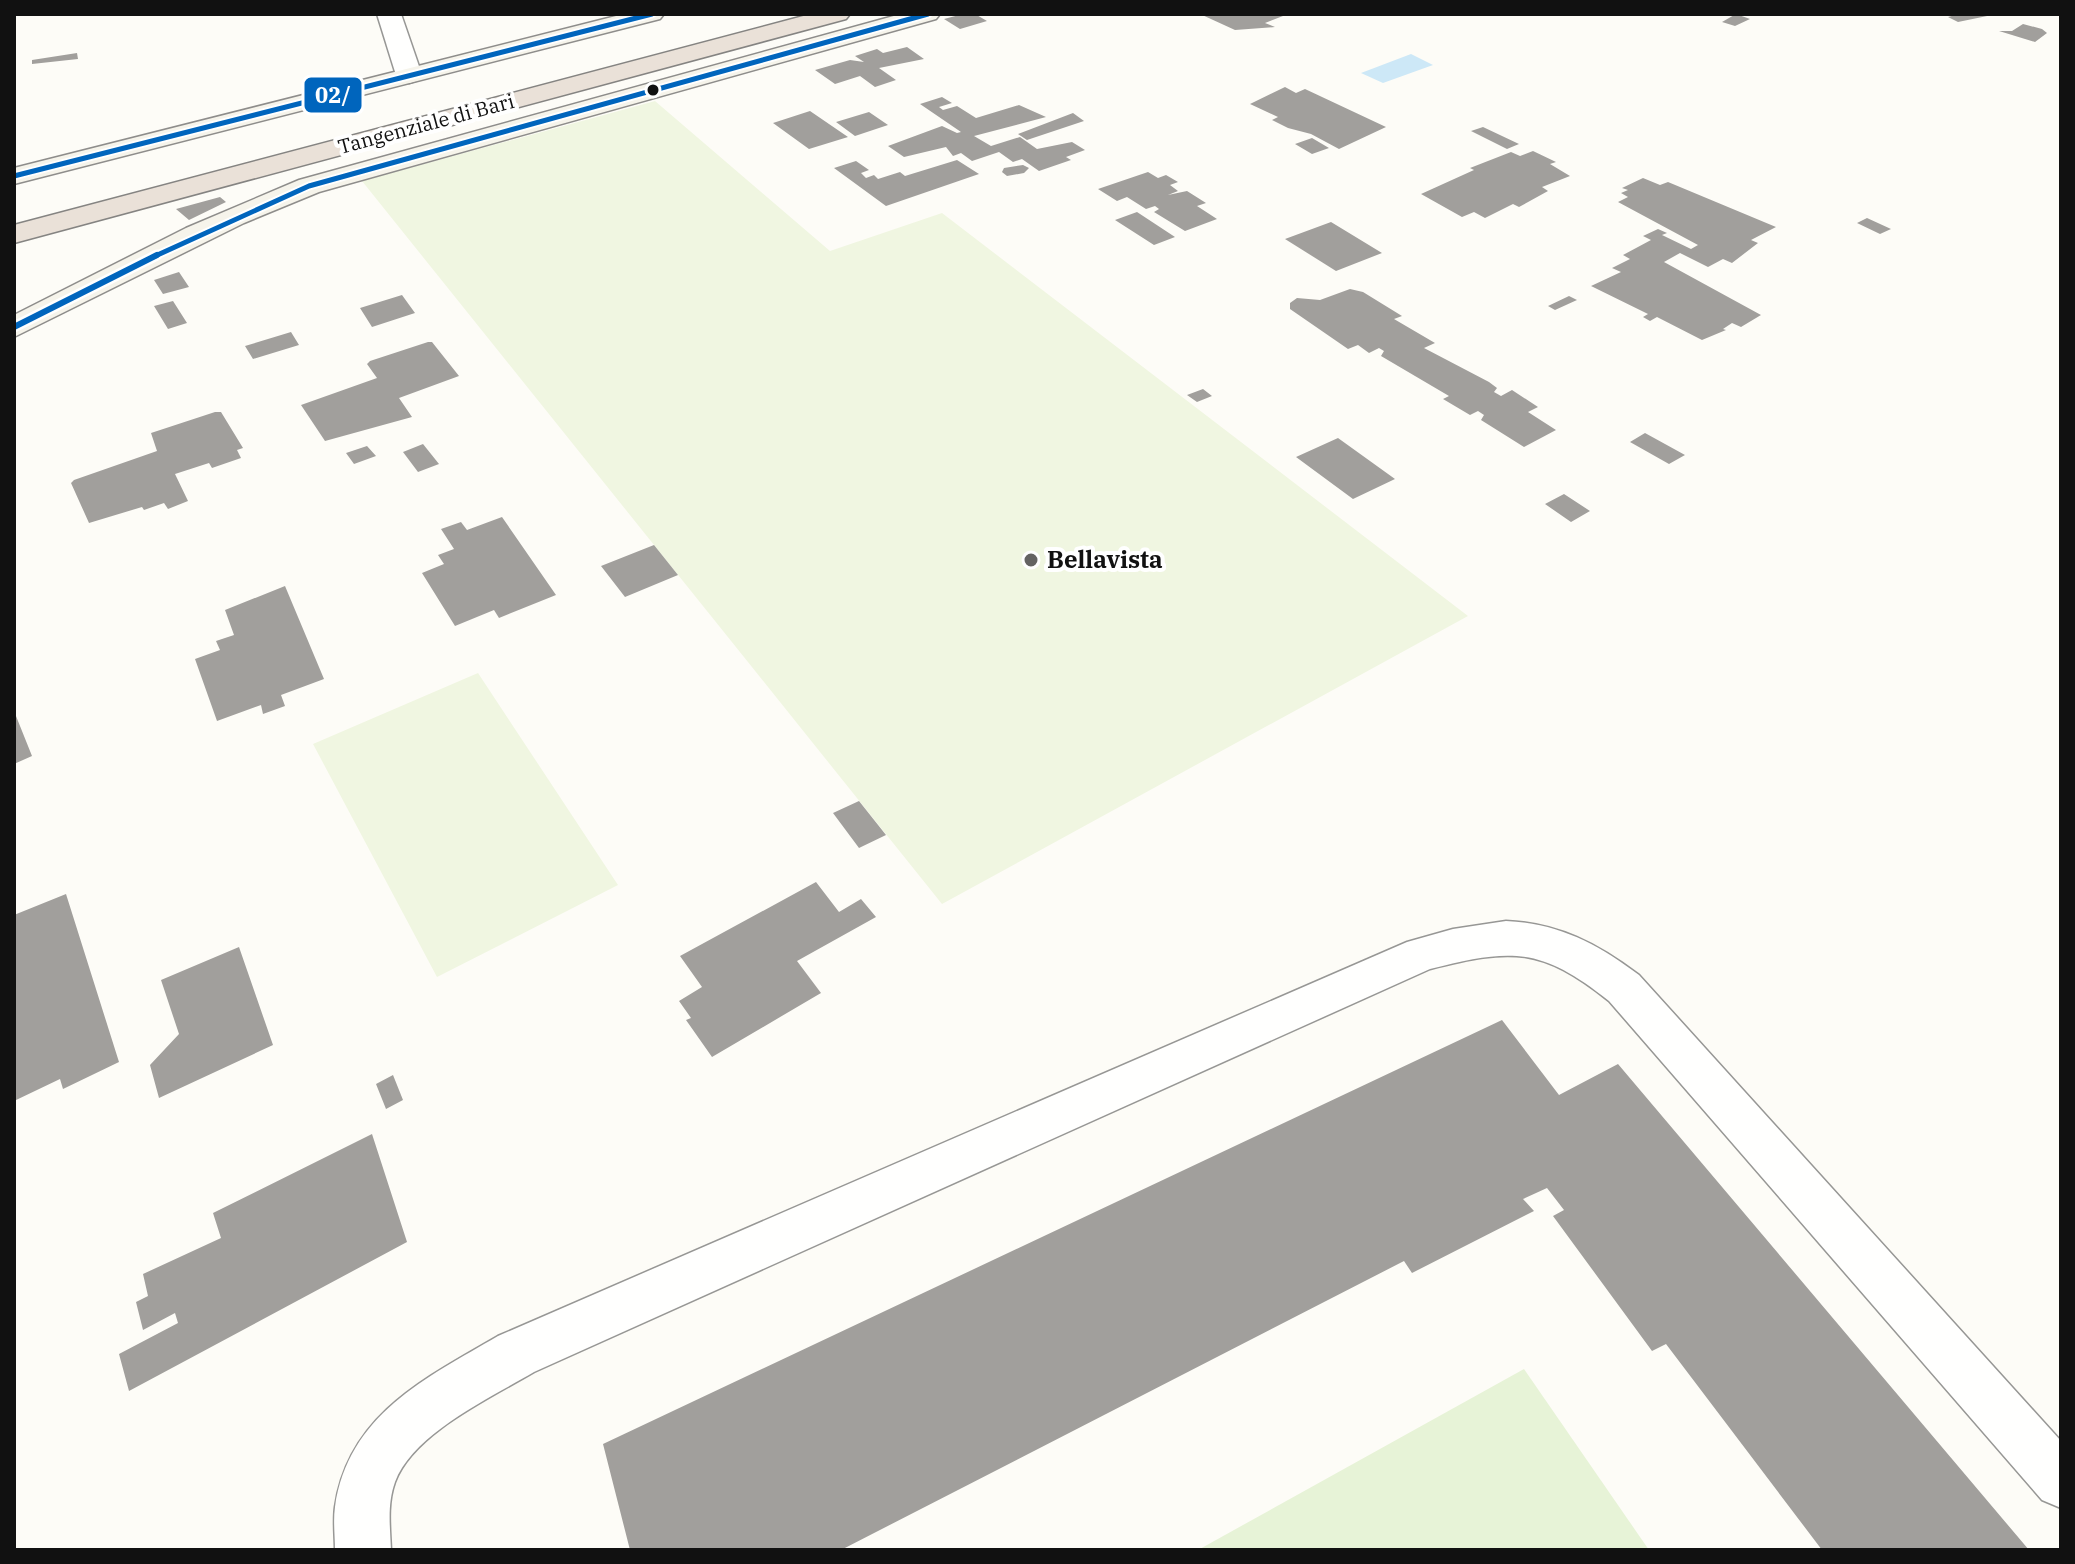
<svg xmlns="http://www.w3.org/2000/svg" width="2075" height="1564" font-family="'IBM Plex Serif',serif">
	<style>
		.green { fill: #e7f3d7 }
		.pitch { fill: #f0f6e1 }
		.water { fill: #cde8f7 }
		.building { fill: #a19f9c }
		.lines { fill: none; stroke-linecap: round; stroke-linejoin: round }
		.lane-casing { stroke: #979795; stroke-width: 3 }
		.street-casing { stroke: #979795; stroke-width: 3 }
		.secondary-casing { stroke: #8e8d8b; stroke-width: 3 }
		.highway-casing { stroke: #858482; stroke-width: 3 }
		.lane { fill: #fffffe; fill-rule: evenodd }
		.street { fill: #fffffe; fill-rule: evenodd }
		.secondary { fill: #f6f4eb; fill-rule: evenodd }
		.highway { fill: #eae1d8; fill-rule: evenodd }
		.bus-1-far1-casing { stroke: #fff; stroke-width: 9 }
		.bus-1-casing { stroke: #fff; stroke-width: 11 }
		.bus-1-far1 { stroke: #0065bd; stroke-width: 5 }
		.bus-1 { stroke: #0065bd; stroke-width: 6 }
		.bus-dot { fill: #111; stroke: #fff; stroke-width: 3 }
		.poi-dot { fill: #646362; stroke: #fff; stroke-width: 3 }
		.labels { text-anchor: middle; stroke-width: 8; stroke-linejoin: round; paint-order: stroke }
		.far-street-label { font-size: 20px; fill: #111; stroke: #fff }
		.poi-label { font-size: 24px; font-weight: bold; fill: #111; stroke: #fff; text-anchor: start }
		.line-badge { stroke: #fff; stroke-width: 3 }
		.badge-label { font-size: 22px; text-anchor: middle; font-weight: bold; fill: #fff }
	</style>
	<rect width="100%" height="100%" fill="#fdfcf7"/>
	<path class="green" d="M 1524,1369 L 1649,1550 L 1198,1550 Z"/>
	<path class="pitch" d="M 655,101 L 830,251 L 942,213 L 1468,616 L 942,904 L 362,181 Z
		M 478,673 L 618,885 L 437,977 L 313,744 Z"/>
	<path class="water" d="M 1411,54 L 1433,65 L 1383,83 L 1361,73 Z"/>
	<path class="building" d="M 963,14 L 975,14 L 987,21 L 960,29 L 944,19 Z
		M 1200,14 L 1278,14 L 1283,16 L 1265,23 L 1275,27 L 1235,30 Z
		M 1736,14 L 1750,19 L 1735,26 L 1722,22 Z
		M 1959,14 L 1992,14 L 1992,15 L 1958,22 L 1948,17 Z
		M 2023,24 L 2042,29 L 2047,33 L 2035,42 L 1999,31 L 2012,31 Z
		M 907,47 L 924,59 L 879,68 L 896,80 L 875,87 L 860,76 L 835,84 L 815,70 L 850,60 L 864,62 L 855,56 L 877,49 L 883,53 Z
		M 77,53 L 78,59 L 32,64 L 32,60 Z
		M 1285,87 L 1296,93 L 1305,89 L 1386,127 L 1339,149 L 1311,134 L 1288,128 L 1272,120 L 1278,117 L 1250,104 Z
		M 942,97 L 952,103 L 939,107 L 943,110 L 957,106 L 976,118 L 1019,105 L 1046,117 L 974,136 L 991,146 L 1020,137 L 1037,149 L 1072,142 L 1085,150 L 1066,157 L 1071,160 L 1039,171 L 1022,159 L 1013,162 L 999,152 L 972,161 L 961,153 L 953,156 L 946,147 L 904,157 L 888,146 L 942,126 L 957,133 L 961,132 L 920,104 Z
		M 810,111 L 848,137 L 809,149 L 773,123 Z
		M 869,112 L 888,125 L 855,136 L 836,122 Z
		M 1073,113 L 1084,121 L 1027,140 L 1018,134 Z
		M 1483,127 L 1519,144 L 1507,149 L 1471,131 Z
		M 1312,138 L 1329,148 L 1312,154 L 1295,144 Z
		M 1533,151 L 1556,162 L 1550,164 L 1570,176 L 1542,187 L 1548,191 L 1519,207 L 1513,204 L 1485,218 L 1474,212 L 1462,217 L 1421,194 L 1474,170 L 1470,168 L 1511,152 L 1520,156 Z
		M 957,160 L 979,174 L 886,206 L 834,168 L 856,161 L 869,170 L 861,173 L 866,178 L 874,175 L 878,179 L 900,172 L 905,176 Z
		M 1023,165 L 1029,168 L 1024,173 L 1007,176 L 1002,172 L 1004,168 Z
		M 1148,172 L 1158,178 L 1166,175 L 1178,182 L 1170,185 L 1178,191 L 1168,195 L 1187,191 L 1206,203 L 1197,206 L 1217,219 L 1185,231 L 1154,212 L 1159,209 L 1155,206 L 1146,209 L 1127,197 L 1117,201 L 1098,189 Z
		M 1643,178 L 1660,185 L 1668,182 L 1776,227 L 1751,240 L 1758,243 L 1732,263 L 1723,259 L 1708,267 L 1680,253 L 1664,262 L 1761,315 L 1741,327 L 1732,323 L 1723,329 L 1726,330 L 1702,340 L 1657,317 L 1650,321 L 1643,317 L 1648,314 L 1591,286 L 1621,272 L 1612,268 L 1630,259 L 1623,255 L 1651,240 L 1643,236 L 1658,229 L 1667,233 L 1662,235 L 1691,249 L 1698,245 L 1618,202 L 1628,197 L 1621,193 L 1628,190 L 1622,188 Z
		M 220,197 L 226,202 L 189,220 L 176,209 Z
		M 1137,212 L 1175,237 L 1154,245 L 1115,220 Z
		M 1867,218 L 1891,229 L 1880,234 L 1857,223 Z
		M 1331,222 L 1382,253 L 1336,271 L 1285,239 Z
		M 179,272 L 189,287 L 163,294 L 154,280 Z
		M 1350,289 L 1363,292 L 1402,316 L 1394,319 L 1435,343 L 1424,348 L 1489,382 L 1497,388 L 1494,392 L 1501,396 L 1512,390 L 1538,407 L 1528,412 L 1556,430 L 1524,447 L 1481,420 L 1484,415 L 1478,411 L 1470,415 L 1443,399 L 1449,396 L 1381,356 L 1384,351 L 1379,348 L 1369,353 L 1358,345 L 1348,349 L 1290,309 L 1290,303 L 1297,298 L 1320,300 Z
		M 402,295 L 415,313 L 372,327 L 360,308 Z
		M 1569,296 L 1577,300 L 1555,310 L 1548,306 Z
		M 173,301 L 187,323 L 168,329 L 154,306 Z
		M 291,332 L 299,345 L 253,359 L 245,346 Z
		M 428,342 L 432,342 L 459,376 L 399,398 L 412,417 L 325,441 L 301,405 L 377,378 L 367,364 L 370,361 Z
		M 1203,389 L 1212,396 L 1197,402 L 1187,395 Z
		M 215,412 L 221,412 L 243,448 L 237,450 L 241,458 L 212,468 L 209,463 L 175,474 L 188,501 L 168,509 L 164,503 L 144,510 L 142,507 L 89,523 L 71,483 L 74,480 L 157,451 L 151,433 Z
		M 1645,433 L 1685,455 L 1669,464 L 1630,442 Z
		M 1338,438 L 1395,479 L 1353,499 L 1296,457 Z
		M 423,444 L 439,464 L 418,472 L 403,452 Z
		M 367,446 L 376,456 L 354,464 L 346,453 Z
		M 1564,494 L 1590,511 L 1571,522 L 1545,504 Z
		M 502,517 L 556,595 L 499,618 L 494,610 L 455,626 L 422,573 L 444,564 L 438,555 L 454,549 L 441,529 L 461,522 L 467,530 Z
		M 654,545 L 678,575 L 625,597 L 601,566 Z
		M 285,586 L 324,679 L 281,695 L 285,706 L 263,714 L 261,705 L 217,721 L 195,659 L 220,650 L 216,641 L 234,635 L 225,610 Z
		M 14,711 L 32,756 L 14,764 Z
		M 859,801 L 886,835 L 859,848 L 833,813 Z
		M 816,882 L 839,912 L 861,899 L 876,917 L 797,961 L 821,993 L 712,1057 L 686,1020 L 691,1018 L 679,1001 L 702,987 L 680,956 Z
		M 66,894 L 119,1062 L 63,1089 L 60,1079 L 14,1101 L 14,915 Z
		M 239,947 L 273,1045 L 159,1098 L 150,1065 L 179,1034 L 161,980 Z
		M 1502,1020 L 1559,1095 L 1618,1064 L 2029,1550 L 1822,1550 L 1666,1344 L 1652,1351 L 1553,1216 L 1564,1210 L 1547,1188 L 1523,1199 L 1534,1211 L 1412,1273 L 1404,1261 L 841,1550 L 630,1550 L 603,1444 Z
		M 393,1075 L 403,1100 L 386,1109 L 376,1084 Z
		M 372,1134 L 407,1242 L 129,1391 L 119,1354 L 178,1323 L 175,1313 L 143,1330 L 136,1302 L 148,1296 L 143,1274 L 221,1238 L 213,1213 Z"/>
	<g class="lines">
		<defs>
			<path id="lane" d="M 1506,921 C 1558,923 1598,944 1639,975 L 2061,1441 L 2061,1508 L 2042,1500 L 1609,1001 C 1541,947 1512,948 1430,969 L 534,1372 C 492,1397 413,1433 395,1482 C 387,1504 390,1527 391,1550 L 335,1550 C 335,1536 333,1521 335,1507 C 348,1415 426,1378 498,1336 L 1407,942 L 1453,929 Z"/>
			<path id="street" d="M 377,14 L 401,14 L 422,75 L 418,80 L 409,83 L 396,75 Z"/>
			<path id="secondary" d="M 624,14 L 664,14 L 660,19 L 14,184 L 14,168 Z
				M 901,14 L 940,14 L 936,19 L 319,192 L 244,223 L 14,337 L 14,315 L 186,228 L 299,180 Z"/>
			<path id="highway" d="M 811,14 L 850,14 L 846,19 L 14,243 L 14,225 Z"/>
		</defs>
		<use href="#lane" class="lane-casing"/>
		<use href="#street" class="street-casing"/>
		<use href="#secondary" class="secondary-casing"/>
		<use href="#highway" class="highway-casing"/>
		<use href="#lane" class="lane"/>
		<use href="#street" class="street"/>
		<use href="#secondary" class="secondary"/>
		<use href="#highway" class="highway"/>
		<defs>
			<path id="bus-1-far1" d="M 14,176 L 652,14
				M 153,257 L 309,186 L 928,14"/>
			<path id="bus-1" d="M 14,327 L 157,255"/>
		</defs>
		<use href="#bus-1-far1" class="bus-1-far1-casing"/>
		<use href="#bus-1" class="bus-1-casing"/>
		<use href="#bus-1-far1" class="bus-1-far1"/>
		<use href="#bus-1" class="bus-1"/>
	</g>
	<circle class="bus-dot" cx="653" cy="90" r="7"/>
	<circle class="poi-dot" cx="1031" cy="560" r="8"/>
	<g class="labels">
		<g class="far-street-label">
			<text transform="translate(426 124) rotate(-15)" y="7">Tangenziale di Bari</text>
		</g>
		<g class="poi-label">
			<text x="1047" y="568">Bellavista</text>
		</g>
	</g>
	<rect class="line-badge" x="303" y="76" width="60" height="38" rx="8" fill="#0065bd"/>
	<g class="badge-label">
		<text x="333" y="103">02/</text>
	</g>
	<rect width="2075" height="1564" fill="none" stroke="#111111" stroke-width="32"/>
</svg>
